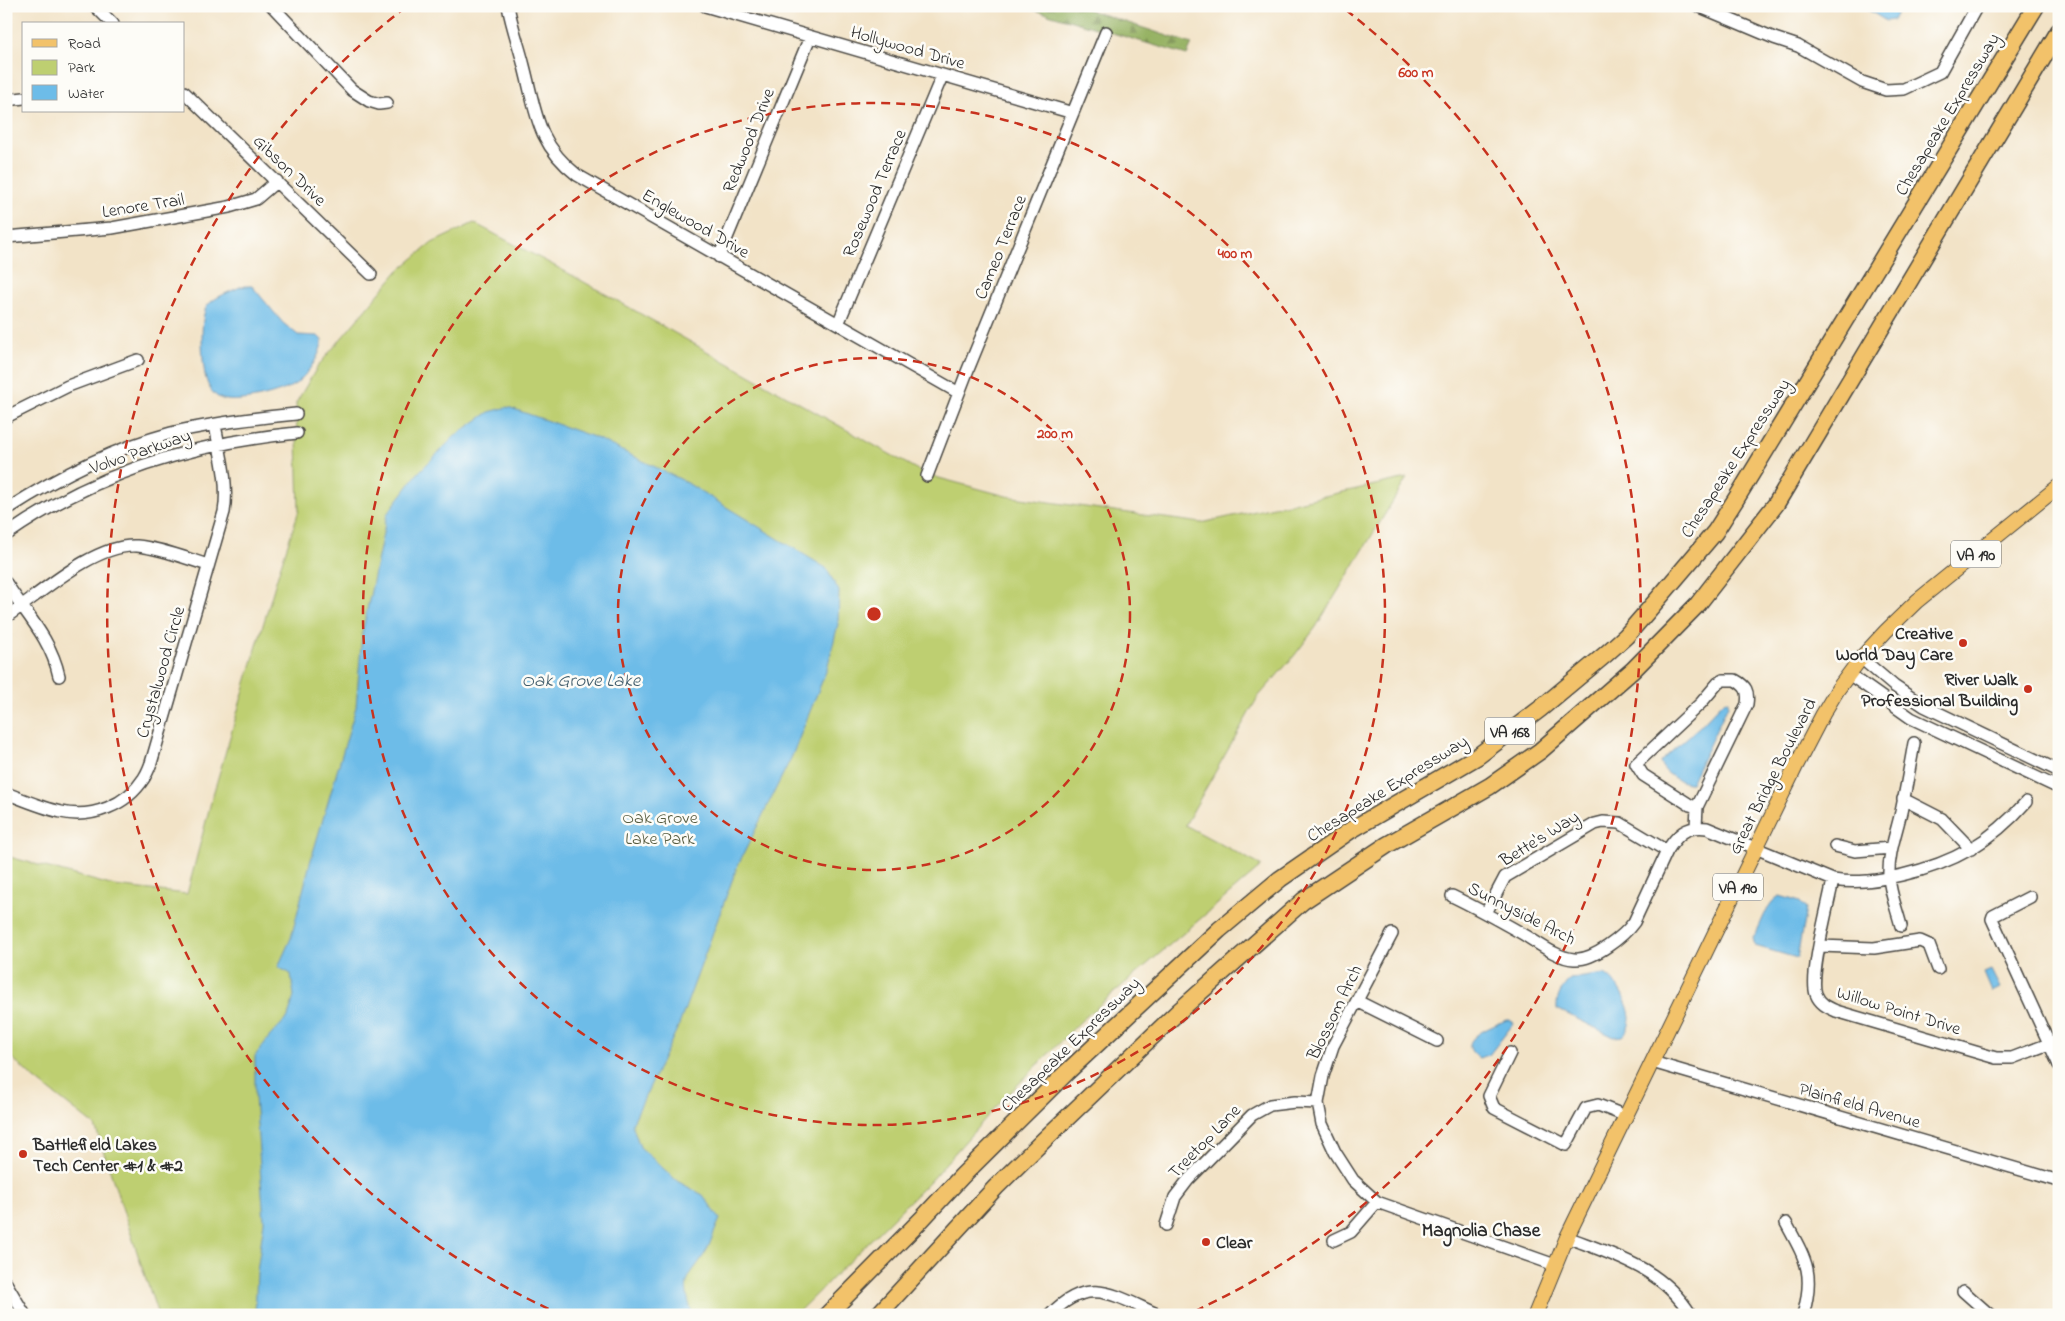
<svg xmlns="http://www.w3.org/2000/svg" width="2065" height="1321" font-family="'Indie Flower',sans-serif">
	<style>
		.forest { fill: url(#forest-firs); stroke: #606e47 }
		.green { fill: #becf71; stroke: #747d4e }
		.water { fill: #6dbce8; stroke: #4c748a }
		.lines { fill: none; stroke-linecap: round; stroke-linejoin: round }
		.minor-casing { stroke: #494742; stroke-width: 14 }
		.major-casing { stroke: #494742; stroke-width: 16 }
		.highway-casing { stroke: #494742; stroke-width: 19 }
		.minor { stroke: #fff; stroke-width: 11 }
		.major { stroke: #f2c26a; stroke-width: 14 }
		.highway { stroke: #f2c26a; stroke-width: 16 }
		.ring { fill: none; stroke: #c8321e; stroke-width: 2.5; stroke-dasharray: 9 6 }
		.poi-dot { fill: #c8321e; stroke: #fdfcf7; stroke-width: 2 }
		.labels { text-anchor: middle; stroke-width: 5; stroke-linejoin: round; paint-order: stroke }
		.shield { fill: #fdfcf7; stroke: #6a6a68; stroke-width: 1 }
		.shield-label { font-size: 16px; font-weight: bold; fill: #2b2b2b }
		.street-label { font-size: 18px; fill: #2b2b2b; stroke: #fdfcf7 }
		.poi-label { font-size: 18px; font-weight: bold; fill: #2b2b2b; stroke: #fdfcf7; text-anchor: end }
		.park-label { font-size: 18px; fill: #575c40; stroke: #fdfcf7 }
		.water-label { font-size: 19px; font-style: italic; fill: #425e6d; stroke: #fdfcf7 }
		.neighbourhood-label { font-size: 19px; font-weight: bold; fill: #2b2b2b; stroke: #fdfcf7 }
		.centre { fill: #c8321e; stroke: #fdfcf7; stroke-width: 2.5 }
		.ring-label { font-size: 15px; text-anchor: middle; font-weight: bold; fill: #c8321e; stroke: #fdfcf7; stroke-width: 5; stroke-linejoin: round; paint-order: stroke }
	</style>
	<defs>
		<pattern id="forest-firs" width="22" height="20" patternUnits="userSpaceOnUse" patternTransform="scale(1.25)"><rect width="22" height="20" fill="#96b263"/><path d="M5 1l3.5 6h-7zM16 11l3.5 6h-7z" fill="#7b9152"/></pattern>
	</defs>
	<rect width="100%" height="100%" fill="#fdfcf7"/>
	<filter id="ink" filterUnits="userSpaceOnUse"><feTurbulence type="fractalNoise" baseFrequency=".02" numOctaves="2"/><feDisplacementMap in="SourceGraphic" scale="10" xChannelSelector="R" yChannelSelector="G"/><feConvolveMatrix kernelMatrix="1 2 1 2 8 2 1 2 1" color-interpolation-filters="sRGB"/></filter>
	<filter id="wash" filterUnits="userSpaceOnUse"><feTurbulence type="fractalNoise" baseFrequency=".0096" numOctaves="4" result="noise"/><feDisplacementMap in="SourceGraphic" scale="20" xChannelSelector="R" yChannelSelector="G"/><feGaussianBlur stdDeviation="1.12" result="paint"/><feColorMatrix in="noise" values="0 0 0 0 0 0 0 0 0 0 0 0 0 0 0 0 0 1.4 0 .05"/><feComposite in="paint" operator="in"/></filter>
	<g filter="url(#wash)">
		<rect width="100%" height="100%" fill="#f2e3c7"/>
		<path class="forest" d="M 1021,6 L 1077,6 L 1192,44 L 1187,55 Z"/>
		<path class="green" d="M 474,223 L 568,273 L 918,470 L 939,478 L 1006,496 L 1201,523 L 1407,478 L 1316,627 L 1294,656 L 1258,697 L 1185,825 L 1262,866 L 1082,1020 L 994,1109 L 929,1182 L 795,1315 L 158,1315 L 95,1126 L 30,1075 L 6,1052 L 6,856 L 114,886 L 187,894 L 212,798 L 279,571 L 299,510 L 296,403 L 318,366 L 398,271 L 432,243 Z"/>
		<path class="water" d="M 1862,6 L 1901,6 L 1893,20 L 1886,21 Z
			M 246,286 L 252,286 L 283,323 L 298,335 L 318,336 L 322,340 C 322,354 308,373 298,382 C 286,393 231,407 218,397 C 213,394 209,388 207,382 C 202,370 199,317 207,306 C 214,297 230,292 240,287 Z
			M 508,407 L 594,437 L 684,481 L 826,568 L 839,591 L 838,624 L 827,669 L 792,756 L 737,867 L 679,1025 L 632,1124 L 640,1147 L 677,1181 L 703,1195 L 720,1219 C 716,1228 712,1238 708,1248 C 691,1279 678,1274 693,1315 L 255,1315 L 257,1272 L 264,1221 L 255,1097 L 255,1056 L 270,1036 L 288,1017 L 294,996 L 291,974 L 278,967 L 291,938 L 310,863 L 356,707 L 362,634 L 387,514 L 418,473 L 456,435 L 489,412 Z
			M 1725,700 L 1728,701 L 1728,705 L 1691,783 C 1681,784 1662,772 1660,762 L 1699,727 Z
			M 1780,896 L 1800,902 L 1806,909 L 1797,958 L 1755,946 L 1753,938 C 1762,925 1766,902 1780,896 Z
			M 1991,970 L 2000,988 L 1992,992 L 1984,973 Z
			M 1604,974 C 1616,978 1630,1006 1630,1018 C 1630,1025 1627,1032 1622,1036 L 1614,1037 L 1557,1009 C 1556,997 1562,988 1570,979 Z
			M 1506,1020 L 1510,1020 L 1514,1023 L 1489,1055 L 1479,1058 C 1452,1040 1492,1027 1506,1020 Z"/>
	</g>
	<g filter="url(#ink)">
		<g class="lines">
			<defs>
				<path id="minor" d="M 95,6 L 113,24
					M 272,6 L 352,90 L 369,101 L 379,104 L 387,103
					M 508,6 C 512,27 519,46 524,66 C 536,112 537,144 577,175 L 959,393
					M 705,6 L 1073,113
					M 1698,6 L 1774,38 L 1798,46 L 1862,82 L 1886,90 L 1904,89 L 1940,72 L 1977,6
					M 184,92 L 371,274
					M 6,100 L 24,98
					M 6,237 L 112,228 L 229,207 L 256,199 L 277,181
					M 719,257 L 810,37
					M 838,324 L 942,76
					M 6,417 L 68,386 L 138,360
					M 927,476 L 967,372 L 1106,32
					M 6,510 C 57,477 112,449 171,433 C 212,423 254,418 296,414
					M 6,535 C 93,474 192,443 297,433
					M 6,583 C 26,614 51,639 59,676
					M 6,617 C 40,594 95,543 137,546 C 160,548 185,558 208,565
					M 1861,658 L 1894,686 L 1924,706 L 2059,771
					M 1849,674 L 1911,718 L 2059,788
					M 6,793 C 24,800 42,808 61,812 C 92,819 127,805 144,778 C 149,770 152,761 154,753 L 224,512 C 229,483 220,453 215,425
					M 1903,799 L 1942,819 L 1971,849
					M 1696,827 L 1697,807 L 1747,704 C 1749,691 1746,686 1735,680 L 1723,680 L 1718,683 L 1701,703 L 1636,764 L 1643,775 L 1690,805 L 1697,807
					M 1835,846 L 1855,851 L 1891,848
					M 1833,880 C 1829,902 1809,976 1816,994 C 1820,1004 1827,1007 1836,1011 L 1996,1058 L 2012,1058 L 2059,1040
					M 1452,896 C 1477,908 1500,921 1523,934 C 1538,943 1557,958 1574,959 C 1593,961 1624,936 1634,922 L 1667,851
					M 2030,897 L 1993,916 L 1992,919 L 2059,1065
					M 1486,913 L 1505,877 L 1595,824 L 1603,822 L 1620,823 L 1667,851 C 1677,835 1686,825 1707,828 L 1833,880 C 1857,884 1879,880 1902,875 C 1954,863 1991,842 2026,802
					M 1901,926 C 1897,910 1890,893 1889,877 C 1888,854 1896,834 1901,812 C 1906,789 1910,766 1914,743
					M 1392,934 L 1333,1046 L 1323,1076 L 1318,1103 L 1322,1124 L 1335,1152 L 1353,1180 L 1377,1202 L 1555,1265
					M 1820,946 L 1874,948 L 1920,941 L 1929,945 L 1938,969
					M 1357,1001 L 1437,1041
					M 1510,1053 L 1489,1096 L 1494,1108 L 1566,1145 L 1586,1108 L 1598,1105 L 1626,1116
					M 1652,1062 L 2059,1181
					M 1786,1223 C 1806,1260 1815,1273 1803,1315
					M 1166,1225 L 1175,1197 L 1188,1180 L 1252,1115 L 1270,1105 L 1295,1102 L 1318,1103
					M 1567,1237 C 1616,1256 1662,1268 1691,1315
					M 1334,1240 L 1351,1232 L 1377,1202
					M 6,1283 L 25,1315
					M 1963,1291 L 1990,1315
					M 1050,1315 C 1089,1274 1115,1296 1159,1315"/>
				<path id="major" d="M 1535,1315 L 1567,1237 L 1797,764 L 1823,714 L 1838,689 L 1861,658 L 1886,631 L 1917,601 L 2059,486"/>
				<path id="highway" d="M 827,1315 L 921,1220 L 962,1176 L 1067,1072 L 1219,930 L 1280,879 L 1351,830 L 1478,756 L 1540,709 L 1606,654 L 1626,636 L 1658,599 L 1715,532 L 1736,499 L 2036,6
					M 878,1315 L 996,1187 L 1046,1138 L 1179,1011 L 1303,901 L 1387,845 L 1490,786 L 1540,751 L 1633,670 L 1698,604 L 1776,504 L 2059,31"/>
			</defs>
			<use href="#minor" class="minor-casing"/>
			<use href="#major" class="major-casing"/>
			<use href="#highway" class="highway-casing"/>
			<use href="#minor" class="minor"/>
			<use href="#major" class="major"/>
			<use href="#highway" class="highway"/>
		</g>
	</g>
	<g class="ring">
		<circle cx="874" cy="614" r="256"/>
		<circle cx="874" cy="614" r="511"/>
		<path d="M562 1315A767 767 0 0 1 402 10M1346 10A767 767 0 0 1 1186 1315"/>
	</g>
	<g class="poi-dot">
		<circle cx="1963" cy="643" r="5"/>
		<circle cx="2028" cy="689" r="5"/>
		<circle cx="23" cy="1154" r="5"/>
		<circle cx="1206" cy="1242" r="5"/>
	</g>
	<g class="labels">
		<g class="shield">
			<rect x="1951" y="540.5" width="50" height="27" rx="4"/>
			<rect x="1485" y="717.5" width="50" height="27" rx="4"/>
			<rect x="1713" y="873.5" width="50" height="27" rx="4"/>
		</g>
		<g class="shield-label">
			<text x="1976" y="560">VA 190</text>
			<text x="1510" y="737">VA 168</text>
			<text x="1738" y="893">VA 190</text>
		</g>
		<g class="street-label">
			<text transform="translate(908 47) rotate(16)" y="6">Hollywood Drive</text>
			<text transform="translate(1947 114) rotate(-59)" y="6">Chesapeake Expressway</text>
			<text transform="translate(748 140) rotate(-68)" y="6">Redwood Drive</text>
			<text transform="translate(290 170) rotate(44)" y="6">Gibson Drive</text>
			<text transform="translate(874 193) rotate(-67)" y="6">Rosewood Terrace</text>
			<text transform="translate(143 205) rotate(-9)" y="6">Lenore Trail</text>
			<text transform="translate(696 223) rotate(30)" y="6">Englewood Drive</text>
			<text transform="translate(1000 247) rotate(-68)" y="6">Cameo Terrace</text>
			<text transform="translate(140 451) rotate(-19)" y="6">Volvo Parkway</text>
			<text transform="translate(1735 458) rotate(-57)" y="6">Chesapeake Expressway</text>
			<text transform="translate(160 672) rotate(-74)" y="6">Crystalwood Circle</text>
			<text transform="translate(1772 776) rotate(-63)" y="6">Great Bridge Boulevard</text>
			<text transform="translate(1387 788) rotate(-32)" y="6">Chesapeake Expressway</text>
			<text transform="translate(1539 838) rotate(-32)" y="6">Bette's Way</text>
			<text transform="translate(1522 913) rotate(27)" y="6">Sunnyside Arch</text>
			<text transform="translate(1899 1010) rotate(17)" y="6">Willow Point Drive</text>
			<text transform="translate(1334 1012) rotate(-64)" y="6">Blossom Arch</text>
			<text transform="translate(1070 1044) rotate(-44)" y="6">Chesapeake Expressway</text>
			<text transform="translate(1860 1105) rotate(16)" y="6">Plainfield Avenue</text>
			<text transform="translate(1204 1141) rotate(-46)" y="6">Treetop Lane</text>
		</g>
		<g class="poi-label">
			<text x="1953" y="639">Creative<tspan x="1953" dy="21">World Day Care</tspan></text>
			<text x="2018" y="685">River Walk<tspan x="2018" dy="21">Professional Building</tspan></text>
			<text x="33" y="1150" text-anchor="start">Battlefield Lakes<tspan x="33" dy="21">Tech Center #1 &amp; #2</tspan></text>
			<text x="1216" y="1248" text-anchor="start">Clear</text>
		</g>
		<g class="park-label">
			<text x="660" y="823">Oak Grove<tspan x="660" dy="21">Lake Park</tspan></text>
		</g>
		<g class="water-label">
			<text x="581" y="686">Oak Grove Lake</text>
		</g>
		<g class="neighbourhood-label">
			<text x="1481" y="1236">Magnolia Chase</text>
		</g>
	</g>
	<circle cx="874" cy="614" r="8" class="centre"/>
	<g class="ring-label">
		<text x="1416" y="77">600 m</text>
		<text x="1235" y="258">400 m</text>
		<text x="1055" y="438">200 m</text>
	</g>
	<rect width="2065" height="1321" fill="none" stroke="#fdfcf7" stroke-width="25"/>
	<rect x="22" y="22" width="162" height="90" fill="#fdfcf7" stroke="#a9a8a5"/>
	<rect x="32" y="39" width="25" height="8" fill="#f2c26a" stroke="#a9a8a5"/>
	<text x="68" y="48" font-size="15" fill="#2b2b2b">Road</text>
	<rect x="32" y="60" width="25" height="15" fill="#becf71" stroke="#a9a8a5"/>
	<text x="68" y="72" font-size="15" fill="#2b2b2b">Park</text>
	<rect x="32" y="85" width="25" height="15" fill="#6dbce8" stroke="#a9a8a5"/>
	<text x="68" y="98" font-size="15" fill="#2b2b2b">Water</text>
</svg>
